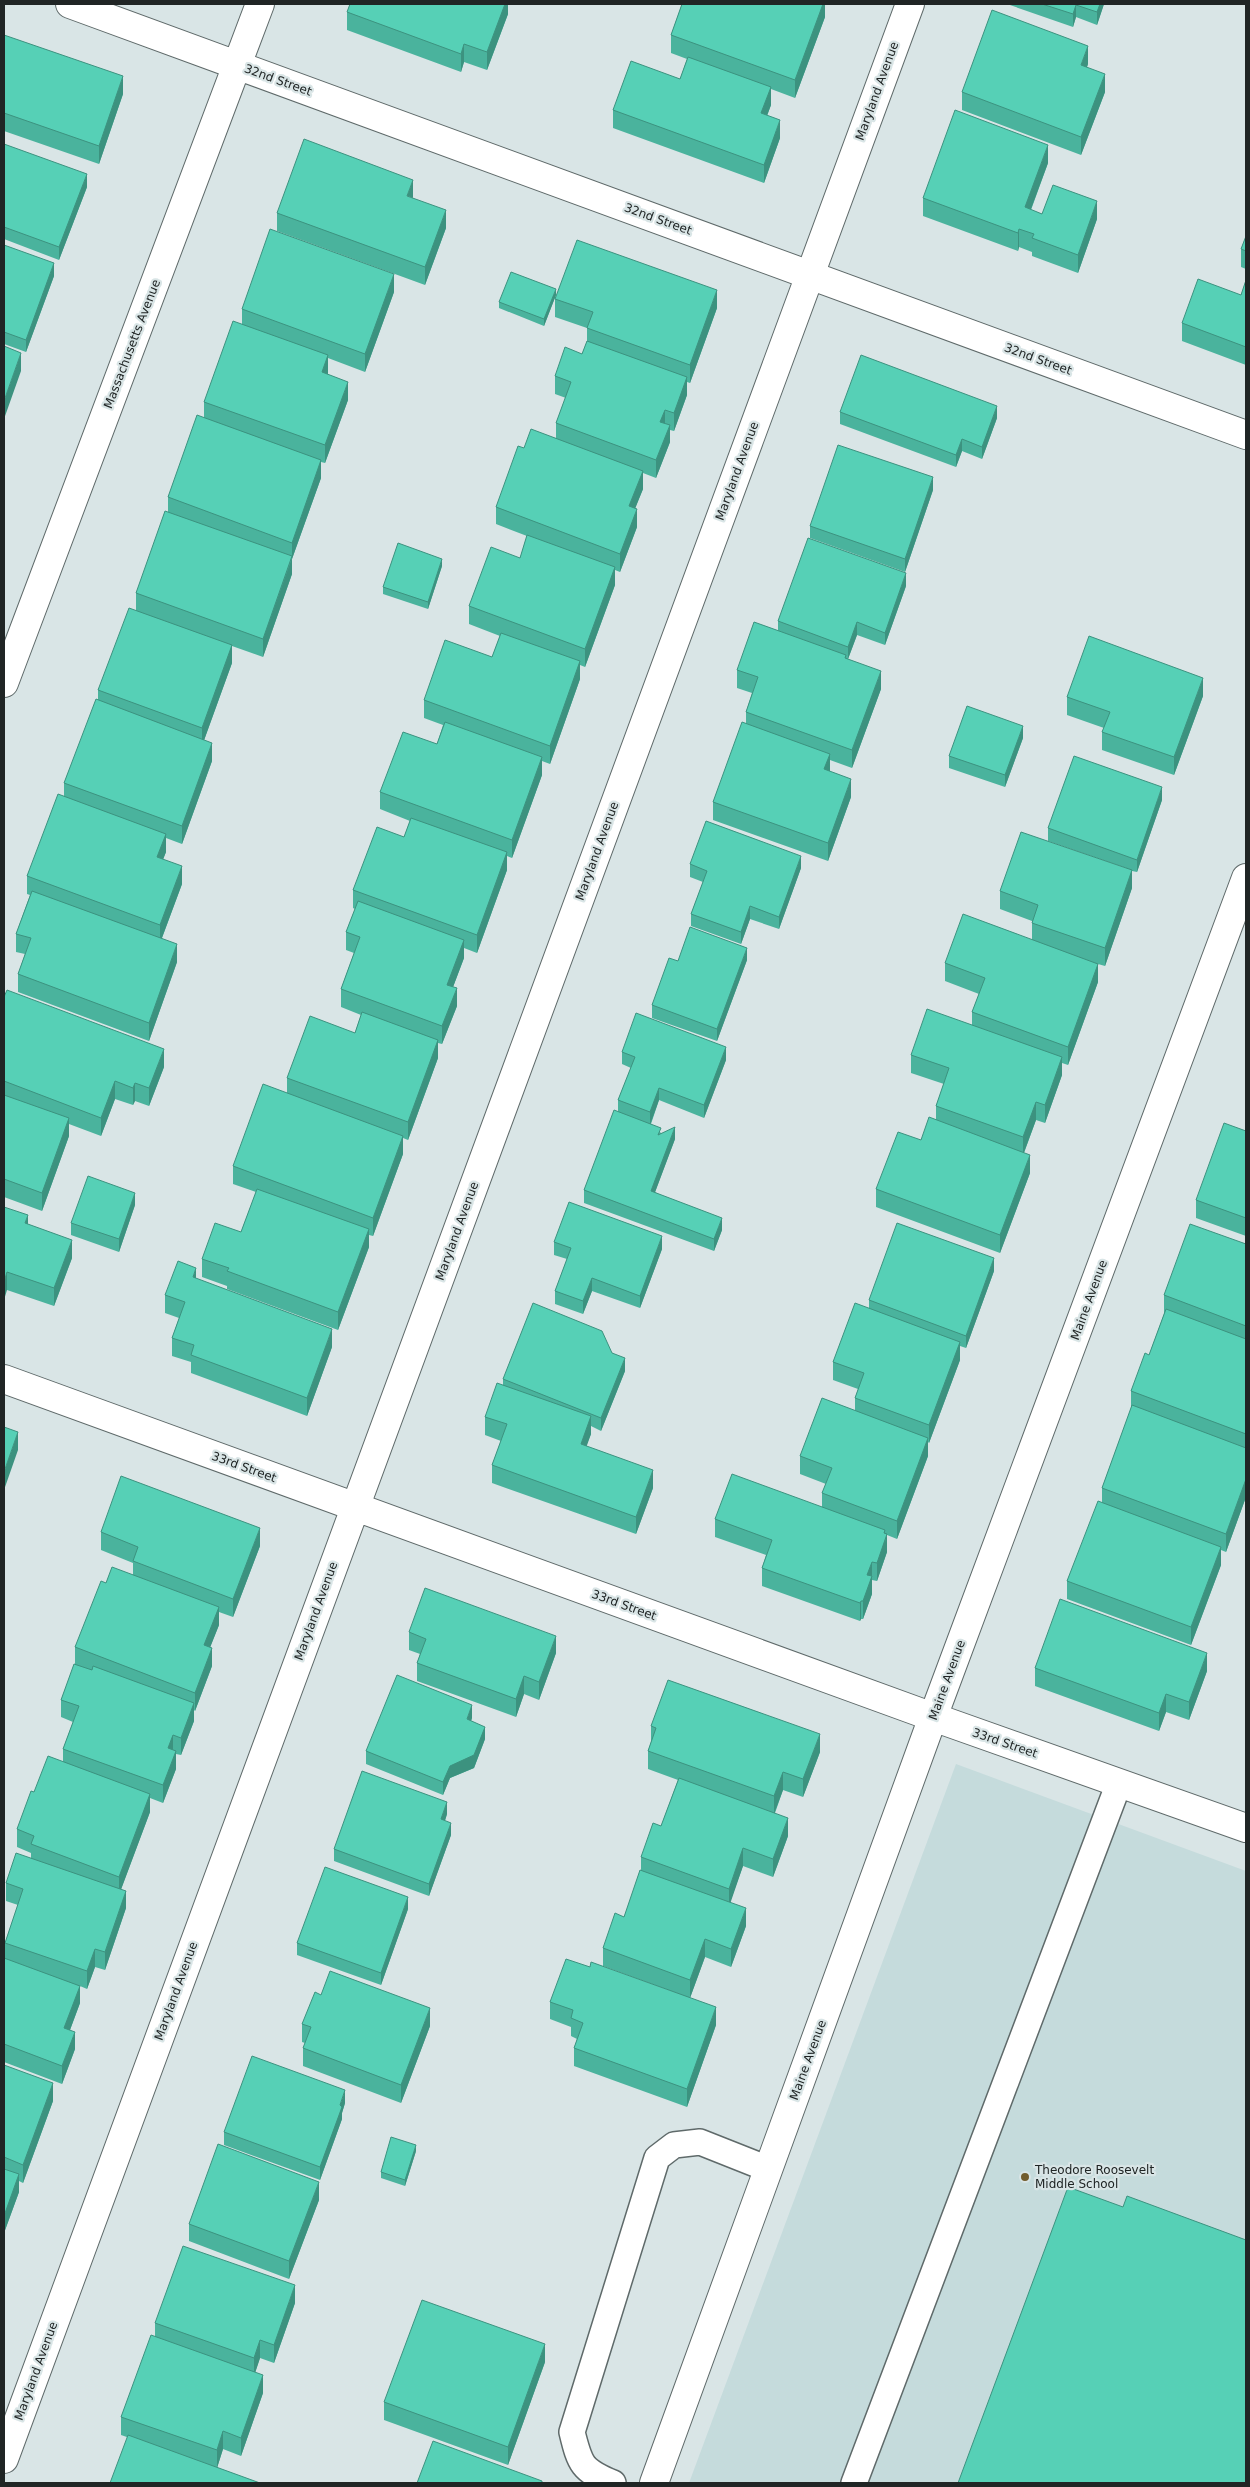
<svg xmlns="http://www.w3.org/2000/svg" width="1250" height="2487" font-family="'DejaVu Sans',sans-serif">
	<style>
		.built { fill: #c5dbdc }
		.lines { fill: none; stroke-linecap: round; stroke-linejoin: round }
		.service-casing { stroke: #5f6a6a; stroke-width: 28 }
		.minor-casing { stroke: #5f6a6a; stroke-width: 30 }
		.service { stroke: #fff; stroke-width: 25 }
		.minor { stroke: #fff; stroke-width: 28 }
		.wall { fill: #4ab39d }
		.shaded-wall { fill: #3c927f }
		.building { fill: #56d0b6; stroke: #3c927f }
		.poi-dot { fill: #715c2c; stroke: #d9e5e6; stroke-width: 2 }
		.labels { text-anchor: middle; stroke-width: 4.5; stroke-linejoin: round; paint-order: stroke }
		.street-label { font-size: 12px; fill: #202525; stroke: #d9e5e6 }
		.poi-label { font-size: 12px; fill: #202525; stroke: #d9e5e6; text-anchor: start }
	</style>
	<rect width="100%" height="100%" fill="#d9e5e6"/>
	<path class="built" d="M 956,1764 L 1246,1871 L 1246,2483 L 689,2483 Z"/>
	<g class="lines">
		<defs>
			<path id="service" d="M 613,2483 C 582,2470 580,2465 572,2432 L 657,2158 L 674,2145 L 700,2142 L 768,2169
				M 854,2483 L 1119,1783"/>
			<path id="minor" d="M 70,4 L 1246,435
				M 4,683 L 260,4
				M 4,1379 L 933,1717 L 1246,1828
				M 4,2459 L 910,4
				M 654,2483 L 933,1717 L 1246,878"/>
		</defs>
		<use href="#service" class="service-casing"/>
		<use href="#minor" class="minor-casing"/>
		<use href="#service" class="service"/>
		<use href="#minor" class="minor"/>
	</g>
	<path class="wall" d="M 508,4 L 508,14 L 487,70 L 464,62 L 461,72 L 347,30 L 347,12 Z
		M 682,4 L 828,4 L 827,5 L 825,4 L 825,17 L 795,98 L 771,89 L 771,105 L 767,116 L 780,138 L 764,183 L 613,128 L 613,110 L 680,79 L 687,59 L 671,53 L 671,35 Z
		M 1007,4 L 1104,4 L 1097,25 L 1076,17 L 1073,27 Z
		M 4,35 L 123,94 L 99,164 L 4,131 Z
		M 1088,64 L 1087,67 L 1105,92 L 1081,155 L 962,110 L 962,92 Z
		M 4,144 L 87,187 L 59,260 L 4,239 Z
		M 1048,163 L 1031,210 L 1042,214 L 1097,219 L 1078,273 L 1032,256 L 1032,252 L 1019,247 L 1018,251 L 923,216 L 923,198 Z
		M 413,198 L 446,228 L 425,285 L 277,231 L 277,213 Z
		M 1246,236 L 1246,269 L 1241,267 L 1241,249 Z
		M 4,245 L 54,276 L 26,352 L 4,344 Z
		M 1246,280 L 1246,365 L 1182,341 L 1182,323 L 1241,295 Z
		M 394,292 L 365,372 L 328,358 L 328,374 L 348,400 L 325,463 L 321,462 L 321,478 L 292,559 L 292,574 L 263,657 L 232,646 L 232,663 L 204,740 L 212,761 L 182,844 L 166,838 L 166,852 L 163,859 L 182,884 L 162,938 L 177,962 L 149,1041 L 18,992 L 18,974 L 25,954 L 16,952 L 16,934 L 30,895 L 27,894 L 27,876 L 64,796 L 64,783 L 98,700 L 98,690 L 136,610 L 136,593 L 168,512 L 168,497 L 204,417 L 204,402 L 242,324 L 242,309 Z
		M 556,295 L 544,326 L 499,308 L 499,302 Z
		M 555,299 L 717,308 L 690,383 L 687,382 L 687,395 L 674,431 L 670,430 L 670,442 L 656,478 L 643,473 L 643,489 L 635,508 L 637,527 L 620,572 L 615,570 L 615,585 L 585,667 L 580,665 L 580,679 L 550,764 L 542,761 L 542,775 L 512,858 L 507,856 L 507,870 L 477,953 L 464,948 L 464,958 L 453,987 L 457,1006 L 442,1044 L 438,1043 L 438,1058 L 408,1140 L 403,1138 L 403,1154 L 373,1236 L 369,1235 L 369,1247 L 338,1330 L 227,1289 L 227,1286 L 202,1277 L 202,1259 L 241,1232 L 256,1192 L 233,1184 L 233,1166 L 287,1093 L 287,1078 L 355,1033 L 361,1015 L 341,1007 L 341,989 L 354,953 L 346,950 L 346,932 L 355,909 L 353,908 L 353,890 L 404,837 L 410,821 L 380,809 L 380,792 L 437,744 L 443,725 L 424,718 L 424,700 L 492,657 L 500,636 L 469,624 L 469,606 L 520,558 L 527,536 L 496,524 L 496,507 L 524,448 L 556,438 L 556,423 L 566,398 L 555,394 L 555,376 L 582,354 L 587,341 L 587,328 L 555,317 Z
		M 840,412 L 997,418 L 982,459 L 962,451 L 956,467 L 840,424 Z
		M 933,490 L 905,572 L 810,538 L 810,526 Z
		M 442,566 L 428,609 L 383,594 L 383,587 Z
		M 906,586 L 885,645 L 857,635 L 848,659 L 881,689 L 852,768 L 830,760 L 830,771 L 851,797 L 828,861 L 713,820 L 713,802 L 746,723 L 746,712 L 752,693 L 737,688 L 737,670 L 778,630 L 778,621 Z
		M 1203,696 L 1174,775 L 1102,750 L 1102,732 L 1104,728 L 1067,715 L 1067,697 Z
		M 1023,738 L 1005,787 L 949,768 L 949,756 Z
		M 1162,800 L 1137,872 L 1132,871 L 1132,888 L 1105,966 L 1098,964 L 1098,982 L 1068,1065 L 1062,1063 L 1062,1075 L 1045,1123 L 1036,1120 L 1024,1153 L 1030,1173 L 1000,1253 L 876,1207 L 876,1189 L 921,1140 L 936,1120 L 936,1106 L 944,1084 L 911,1073 L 911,1055 L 972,1025 L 972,1012 L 979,994 L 945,981 L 945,963 L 1032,940 L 1032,921 L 1000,909 L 1000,891 L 1126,868 L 1048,841 L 1048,828 Z
		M 690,864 L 801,868 L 779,929 L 750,919 L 741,944 L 691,926 L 691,914 L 703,882 L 690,877 Z
		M 747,960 L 717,1041 L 652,1018 L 652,1005 L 678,961 Z
		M 4,997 L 164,1067 L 149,1106 L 135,1101 L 133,1105 L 115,1099 L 101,1136 L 69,1124 L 69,1136 L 42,1211 L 4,1197 Z
		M 622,1052 L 726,1060 L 704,1118 L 659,1100 L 651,1124 L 661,1133 L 675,1139 L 655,1192 L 722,1230 L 714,1251 L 584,1203 L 584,1190 L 618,1111 L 618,1100 L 631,1068 L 622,1064 Z
		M 1246,1131 L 1246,1236 L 1196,1218 L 1196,1200 Z
		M 135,1205 L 119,1252 L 71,1235 L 71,1223 Z
		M 4,1207 L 72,1258 L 54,1306 L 7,1290 Z
		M 554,1242 L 662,1249 L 640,1308 L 592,1291 L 583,1314 L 555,1304 L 555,1291 L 567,1259 L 554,1255 Z
		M 1246,1244 L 1246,1497 L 1226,1552 L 1221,1550 L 1221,1565 L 1191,1645 L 1067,1599 L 1067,1581 L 1102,1502 L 1102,1488 L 1131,1409 L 1131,1391 L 1149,1355 L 1164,1314 L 1164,1295 Z
		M 994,1271 L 966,1348 L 960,1346 L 960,1360 L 929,1443 L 928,1442 L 928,1456 L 897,1539 L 887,1535 L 887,1552 L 877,1581 L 872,1580 L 872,1594 L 863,1619 L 861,1619 L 860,1621 L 762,1586 L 762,1568 L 766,1555 L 715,1537 L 715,1519 L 822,1507 L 822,1493 L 826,1484 L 800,1474 L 800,1456 L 855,1410 L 855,1398 L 858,1389 L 833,1380 L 833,1362 L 869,1308 L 869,1300 Z
		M 196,1279 L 332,1347 L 307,1416 L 191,1373 L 191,1362 L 172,1356 L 172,1338 L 179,1318 L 165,1313 L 165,1295 Z
		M 612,1353 L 625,1371 L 601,1431 L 591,1426 L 591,1434 L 586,1446 L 653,1488 L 636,1534 L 492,1483 L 492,1465 L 501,1441 L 485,1435 L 485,1417 L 503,1386 L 503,1379 Z
		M 101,1532 L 260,1546 L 233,1617 L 219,1612 L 219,1625 L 210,1647 L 212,1666 L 195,1711 L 194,1710 L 194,1721 L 181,1755 L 176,1754 L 176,1769 L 163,1803 L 150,1798 L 150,1812 L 121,1889 L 126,1908 L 105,1970 L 95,1967 L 87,1989 L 80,1986 L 80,2003 L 70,2030 L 75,2049 L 62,2084 L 4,2062 L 4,1958 L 5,1958 L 5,1943 L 18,1905 L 6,1901 L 6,1883 L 31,1858 L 31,1853 L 17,1847 L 17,1829 L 34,1792 L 63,1762 L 63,1749 L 73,1722 L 61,1717 L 61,1700 L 75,1664 L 75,1647 L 106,1583 L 133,1575 L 133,1563 L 101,1550 Z
		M 409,1632 L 556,1653 L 539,1700 L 524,1694 L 516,1717 L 417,1681 L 417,1663 L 420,1654 L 409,1650 Z
		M 1035,1668 L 1207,1671 L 1189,1720 L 1166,1712 L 1159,1731 L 1035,1686 Z
		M 472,1718 L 471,1721 L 485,1739 L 474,1768 L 450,1778 L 443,1795 L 366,1764 L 366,1751 Z
		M 651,1726 L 820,1752 L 803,1797 L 783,1790 L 775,1813 L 788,1836 L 773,1877 L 743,1866 L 730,1902 L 746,1926 L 731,1967 L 705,1957 L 690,1998 L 716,2025 L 687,2107 L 574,2066 L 574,2048 L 577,2039 L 571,2036 L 571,2027 L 550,2019 L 550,2002 L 590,1967 L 682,1995 L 603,1966 L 603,1948 L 624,1917 L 641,1870 L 641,1857 L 661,1826 L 678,1780 L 648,1769 L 648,1751 L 651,1742 Z
		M 447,1814 L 445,1821 L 451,1835 L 429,1896 L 334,1861 L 334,1849 Z
		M 408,1909 L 381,1985 L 297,1955 L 297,1943 Z
		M 321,1995 L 430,2026 L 401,2103 L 303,2066 L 303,2048 L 305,2043 L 302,2042 L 302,2024 Z
		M 4,2065 L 53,2101 L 23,2183 L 19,2181 L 19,2192 L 4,2233 Z
		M 345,2103 L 342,2113 L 342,2119 L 320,2180 L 224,2145 L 224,2132 Z
		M 416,2151 L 405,2186 L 381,2178 L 381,2172 Z
		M 319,2200 L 289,2279 L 189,2241 L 189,2224 Z
		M 295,2303 L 274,2363 L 260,2358 L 255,2373 L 263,2393 L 241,2456 L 223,2449 L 217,2468 L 121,2435 L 121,2417 L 155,2336 L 155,2323 Z
		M 545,2362 L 508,2465 L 384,2420 L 384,2402 Z"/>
	<path class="shaded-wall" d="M 505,4 L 508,4 L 508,14 L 487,70 L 487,52 Z
		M 823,4 L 825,4 L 825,17 L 795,98 L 795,80 Z
		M 1100,4 L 1104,4 L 1097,25 L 1097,12 Z
		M 1076,5 L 1076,17 L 1073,27 L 1073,14 Z
		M 464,44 L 464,62 L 461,72 L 461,54 Z
		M 1088,46 L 1088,64 L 1081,83 L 1081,65 Z
		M 1105,74 L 1105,92 L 1081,155 L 1081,137 Z
		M 123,76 L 123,94 L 99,164 L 99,146 Z
		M 771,87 L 771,105 L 761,131 L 761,113 Z
		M 780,120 L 780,138 L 764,183 L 764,165 Z
		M 1048,145 L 1048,163 L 1025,225 L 1025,207 Z
		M 87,174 L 87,187 L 59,260 L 59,247 Z
		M 413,180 L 413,198 L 407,196 Z
		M 1097,201 L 1097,219 L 1078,273 L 1078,255 Z
		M 446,210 L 446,228 L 425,285 L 425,267 Z
		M 1019,229 L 1019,247 L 1018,251 L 1018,233 Z
		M 54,263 L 54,276 L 26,352 L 26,340 Z
		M 394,274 L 394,292 L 365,372 L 365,354 Z
		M 556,289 L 556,295 L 544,326 L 544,319 Z
		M 717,290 L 717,308 L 690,383 L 690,365 Z
		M 21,353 L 21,371 L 4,419 L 4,401 Z
		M 328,355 L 328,373 L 322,390 L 322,372 Z
		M 687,377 L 687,395 L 674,431 L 674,413 Z
		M 348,382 L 348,400 L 325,463 L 325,445 Z
		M 997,406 L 997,418 L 982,459 L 982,447 Z
		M 665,410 L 665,428 L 660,422 Z
		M 670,425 L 670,442 L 656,478 L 656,460 Z
		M 962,439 L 962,451 L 956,467 L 956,455 Z
		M 321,460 L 321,478 L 292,559 L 292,574 L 263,657 L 263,639 L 292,558 L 292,543 Z
		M 643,471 L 643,489 L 629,524 L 629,506 Z
		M 933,477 L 933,490 L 905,572 L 905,559 Z
		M 637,509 L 637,527 L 620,572 L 620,554 Z
		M 442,559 L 442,566 L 428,609 L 428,602 Z
		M 615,567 L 615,585 L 585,667 L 585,649 Z
		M 906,573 L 906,586 L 885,645 L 885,633 Z
		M 857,622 L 857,635 L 848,659 L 848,647 Z
		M 232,645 L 232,663 L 202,746 L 202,728 Z
		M 580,661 L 580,679 L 550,764 L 550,746 Z
		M 881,671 L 881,689 L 852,768 L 852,750 Z
		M 1203,678 L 1203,696 L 1174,775 L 1174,757 Z
		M 1023,726 L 1023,738 L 1005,787 L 1005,775 Z
		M 212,743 L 212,761 L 182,844 L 182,826 Z
		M 830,754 L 830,772 L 824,769 Z
		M 542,757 L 542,775 L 512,858 L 512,840 Z
		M 851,779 L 851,797 L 828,861 L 828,843 Z
		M 1162,787 L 1162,800 L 1137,872 L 1137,860 Z
		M 166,834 L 166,852 L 157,875 L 157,857 Z
		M 507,852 L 507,870 L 477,953 L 477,935 Z
		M 801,856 L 801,868 L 779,929 L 779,917 Z
		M 182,866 L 182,884 L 160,943 L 160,925 Z
		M 1132,870 L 1132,888 L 1105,966 L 1105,948 Z
		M 750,906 L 750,919 L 741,944 L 741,932 Z
		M 464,940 L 464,958 L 447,1003 L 447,985 Z
		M 177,944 L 177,962 L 149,1041 L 149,1023 Z
		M 747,948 L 747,960 L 717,1041 L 717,1029 Z
		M 1098,964 L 1098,982 L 1068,1065 L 1068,1047 Z
		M 457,988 L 457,1006 L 442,1044 L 442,1026 Z
		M 438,1040 L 438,1058 L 408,1140 L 408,1122 Z
		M 726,1047 L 726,1060 L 704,1118 L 704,1105 Z
		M 164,1049 L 164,1067 L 149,1106 L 149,1088 Z
		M 1062,1057 L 1062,1075 L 1045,1123 L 1045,1105 Z
		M 115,1081 L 115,1099 L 101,1136 L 101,1118 Z
		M 135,1083 L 135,1101 L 133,1105 L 133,1088 Z
		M 659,1088 L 659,1100 L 650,1125 L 650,1112 Z
		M 1036,1102 L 1036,1120 L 1023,1155 L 1023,1137 Z
		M 69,1118 L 69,1136 L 42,1211 L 42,1193 Z
		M 675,1127 L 675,1139 L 651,1203 L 651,1191 Z
		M 403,1136 L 403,1154 L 373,1236 L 373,1218 Z
		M 1030,1155 L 1030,1173 L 1000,1253 L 1000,1235 Z
		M 135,1193 L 135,1205 L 119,1252 L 119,1239 Z
		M 28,1215 L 28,1233 L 25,1223 Z
		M 722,1218 L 722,1230 L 714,1251 L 714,1239 Z
		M 369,1229 L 369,1247 L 338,1330 L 338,1312 Z
		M 662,1236 L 662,1249 L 640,1308 L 640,1296 Z
		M 72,1240 L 72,1258 L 54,1306 L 54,1288 Z
		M 994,1258 L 994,1271 L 966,1348 L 966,1336 Z
		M 196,1268 L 196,1286 L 193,1277 Z
		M 7,1272 L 7,1290 L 4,1300 L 4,1282 Z
		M 592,1278 L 592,1291 L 583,1314 L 583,1301 Z
		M 332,1329 L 332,1347 L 307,1416 L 307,1398 Z
		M 960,1342 L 960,1360 L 929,1443 L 929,1425 Z
		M 625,1358 L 625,1371 L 601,1431 L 601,1418 Z
		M 591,1416 L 591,1434 L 581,1462 L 581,1444 Z
		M 18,1432 L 18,1450 L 4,1490 L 4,1472 Z
		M 928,1438 L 928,1456 L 897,1539 L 897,1521 Z
		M 653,1470 L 653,1488 L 636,1534 L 636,1517 Z
		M 1246,1479 L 1246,1497 L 1226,1552 L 1226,1534 Z
		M 260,1528 L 260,1546 L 233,1617 L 233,1599 Z
		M 885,1530 L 885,1542 L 887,1534 L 887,1552 L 877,1581 L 877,1563 Z
		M 1221,1547 L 1221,1565 L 1191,1645 L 1191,1627 Z
		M 872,1562 L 872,1594 L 863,1619 L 863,1601 L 867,1575 Z
		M 861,1601 L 861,1619 L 860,1621 L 860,1603 Z
		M 219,1607 L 219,1625 L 204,1663 L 204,1645 Z
		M 556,1636 L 556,1653 L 539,1700 L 539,1682 Z
		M 212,1648 L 212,1666 L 195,1711 L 195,1693 Z
		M 1207,1653 L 1207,1671 L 1189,1720 L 1189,1702 Z
		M 524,1676 L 524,1694 L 516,1717 L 516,1699 Z
		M 1166,1694 L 1166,1712 L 1159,1731 L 1159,1713 Z
		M 194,1703 L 194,1721 L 181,1755 L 181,1738 Z
		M 472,1705 L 472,1718 L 467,1732 L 467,1719 Z
		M 485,1727 L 485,1739 L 474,1768 L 450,1778 L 443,1795 L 443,1782 L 450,1766 Z
		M 820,1734 L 820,1752 L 803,1797 L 803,1779 Z
		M 173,1735 L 173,1753 L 168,1748 Z
		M 176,1751 L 176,1769 L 163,1803 L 163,1785 Z
		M 783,1772 L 783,1790 L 774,1814 L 774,1796 Z
		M 150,1794 L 150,1812 L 119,1895 L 119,1877 Z
		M 447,1802 L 447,1814 L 441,1832 L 441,1819 Z
		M 788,1818 L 788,1836 L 773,1877 L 773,1859 Z
		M 451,1823 L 451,1835 L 429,1896 L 429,1884 Z
		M 743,1848 L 743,1866 L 729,1907 L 729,1889 Z
		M 126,1891 L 126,1908 L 105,1970 L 105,1952 Z
		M 408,1897 L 408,1909 L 381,1985 L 381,1973 Z
		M 746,1908 L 746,1926 L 731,1967 L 731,1949 Z
		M 705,1939 L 705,1957 L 690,1998 L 690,1980 Z
		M 95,1949 L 95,1967 L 87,1989 L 87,1971 Z
		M 80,1986 L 80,2003 L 64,2046 L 64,2028 Z
		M 716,2007 L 716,2025 L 687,2107 L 687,2089 Z
		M 430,2008 L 430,2026 L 401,2103 L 401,2085 Z
		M 75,2032 L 75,2049 L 62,2084 L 62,2066 Z
		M 53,2083 L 53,2101 L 23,2183 L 23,2165 Z
		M 345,2090 L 345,2103 L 342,2113 L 342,2119 L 320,2180 L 320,2167 Z
		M 416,2145 L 416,2151 L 405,2186 L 405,2180 Z
		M 19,2174 L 19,2192 L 4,2233 L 4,2216 Z
		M 319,2182 L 319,2200 L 289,2279 L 289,2261 Z
		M 295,2285 L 295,2303 L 274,2363 L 274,2345 Z
		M 260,2340 L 260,2358 L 254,2376 L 254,2358 Z
		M 545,2344 L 545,2362 L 508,2465 L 508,2447 Z
		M 263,2375 L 263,2393 L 241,2456 L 241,2438 Z
		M 223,2431 L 223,2449 L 217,2468 L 217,2450 Z"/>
	<path class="building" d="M 350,4 L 505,4 L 487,52 L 464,44 L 461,54 L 347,12 Z
		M 682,4 L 823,4 L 795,80 L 671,35 Z
		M 1042,4 L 1100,4 L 1097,12 L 1076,5 L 1073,14 Z
		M 992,10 L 1088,46 L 1081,65 L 1105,74 L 1081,137 L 962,92 Z
		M 4,35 L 123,76 L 99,146 L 4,113 Z
		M 688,57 L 771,87 L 761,113 L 780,120 L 764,165 L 613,110 L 631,61 L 680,79 Z
		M 955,110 L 1048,145 L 1025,207 L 1042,214 L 1053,185 L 1097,201 L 1078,255 L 1032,238 L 1034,234 L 1019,229 L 1018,233 L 923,198 Z
		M 304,139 L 413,180 L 407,196 L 446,210 L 425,267 L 277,213 Z
		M 4,144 L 87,174 L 59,247 L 4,227 Z
		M 270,229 L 394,274 L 365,354 L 242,309 Z
		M 1246,236 L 1246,251 L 1241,249 Z
		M 577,240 L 717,290 L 690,365 L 587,328 L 593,312 L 555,299 Z
		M 4,245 L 54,263 L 26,340 L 4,332 Z
		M 511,272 L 556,289 L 544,319 L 499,302 Z
		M 1198,279 L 1241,295 L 1246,280 L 1246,347 L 1182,323 Z
		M 233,321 L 328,355 L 322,372 L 348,382 L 325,445 L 204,402 Z
		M 587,341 L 687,377 L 674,413 L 665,410 L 660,422 L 670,425 L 656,460 L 556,423 L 571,382 L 555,376 L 565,347 L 582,354 Z
		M 4,346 L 21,353 L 4,401 Z
		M 861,355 L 997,406 L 982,447 L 962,439 L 956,455 L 840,412 Z
		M 197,415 L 321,460 L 292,543 L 168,497 Z
		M 531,429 L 643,471 L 629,506 L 637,509 L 620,554 L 496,507 L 518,446 L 524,448 Z
		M 838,445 L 933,477 L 905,559 L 810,526 Z
		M 165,511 L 292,556 L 263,639 L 136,593 Z
		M 527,535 L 615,567 L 585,649 L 469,606 L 491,547 L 520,558 Z
		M 808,538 L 906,573 L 885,633 L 857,622 L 848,647 L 778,621 Z
		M 398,543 L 442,559 L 428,602 L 383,587 Z
		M 129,608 L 232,645 L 202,728 L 98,690 Z
		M 754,622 L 846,655 L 845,658 L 881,671 L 852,750 L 746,712 L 758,677 L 737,670 Z
		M 501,633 L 580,661 L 550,746 L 424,700 L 445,640 L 492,657 Z
		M 1089,636 L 1203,678 L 1174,757 L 1102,732 L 1110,712 L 1067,697 Z
		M 96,699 L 212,743 L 182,826 L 64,783 Z
		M 967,706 L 1023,726 L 1005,775 L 949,756 Z
		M 445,722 L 542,757 L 512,840 L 380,792 L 403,732 L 437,744 Z
		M 742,722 L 830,754 L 824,769 L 851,779 L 828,843 L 713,802 Z
		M 1074,756 L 1162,787 L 1137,860 L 1048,828 Z
		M 58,794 L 166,834 L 157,857 L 182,866 L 160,925 L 27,876 Z
		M 411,818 L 507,852 L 477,935 L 353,890 L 377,827 L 404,837 Z
		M 706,821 L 801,856 L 779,917 L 750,906 L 741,932 L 691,914 L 707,871 L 690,864 Z
		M 1021,832 L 1132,870 L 1105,948 L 1032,923 L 1038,905 L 1000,891 Z
		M 32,891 L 177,944 L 149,1023 L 18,974 L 31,938 L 16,934 Z
		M 358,901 L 464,940 L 447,985 L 457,988 L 442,1026 L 341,989 L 360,937 L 346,932 Z
		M 963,914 L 1098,964 L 1068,1047 L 972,1012 L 985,978 L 945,963 Z
		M 690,927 L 747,948 L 717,1029 L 652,1005 L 669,958 L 678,961 Z
		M 7,990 L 164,1049 L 149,1088 L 135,1083 L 133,1088 L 115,1081 L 101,1118 L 4,1081 L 4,997 Z
		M 927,1009 L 1062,1057 L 1045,1105 L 1036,1102 L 1023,1137 L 936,1106 L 949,1068 L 911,1055 Z
		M 362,1012 L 438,1040 L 408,1122 L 287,1078 L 310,1016 L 355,1033 Z
		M 636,1013 L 726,1047 L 704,1105 L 659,1088 L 650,1112 L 618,1100 L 635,1057 L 622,1052 Z
		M 263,1084 L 403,1136 L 373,1218 L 233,1166 Z
		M 4,1095 L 69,1118 L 42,1193 L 4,1179 Z
		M 614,1110 L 661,1128 L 658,1135 L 675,1127 L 651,1191 L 722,1218 L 714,1239 L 584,1190 Z
		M 929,1117 L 1030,1155 L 1000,1235 L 876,1189 L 898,1132 L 921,1140 Z
		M 1224,1123 L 1246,1131 L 1246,1218 L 1196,1200 Z
		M 88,1176 L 135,1193 L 119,1239 L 71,1223 Z
		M 257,1189 L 369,1229 L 338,1312 L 227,1271 L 229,1268 L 202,1259 L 215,1223 L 241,1232 Z
		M 569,1202 L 662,1236 L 640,1296 L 592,1278 L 583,1301 L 555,1291 L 571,1248 L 554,1242 Z
		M 4,1207 L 28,1215 L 25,1223 L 72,1240 L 54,1288 L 7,1272 L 4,1282 Z
		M 897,1223 L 994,1258 L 966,1336 L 869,1300 Z
		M 1190,1224 L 1246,1244 L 1246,1326 L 1164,1295 Z
		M 178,1261 L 196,1268 L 193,1277 L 332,1329 L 307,1398 L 191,1355 L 194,1345 L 172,1338 L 185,1302 L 165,1295 Z
		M 533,1303 L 602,1331 L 612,1353 L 625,1358 L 601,1418 L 503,1379 Z
		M 855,1303 L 960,1342 L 929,1425 L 855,1398 L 864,1373 L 833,1362 Z
		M 1166,1309 L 1246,1339 L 1246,1434 L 1131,1391 L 1145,1353 L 1149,1355 Z
		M 497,1383 L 591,1416 L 581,1444 L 653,1470 L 636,1517 L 492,1465 L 507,1424 L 485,1417 Z
		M 822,1398 L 928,1438 L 897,1521 L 822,1493 L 832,1468 L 800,1456 Z
		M 1132,1405 L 1246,1448 L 1246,1479 L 1226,1534 L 1102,1488 Z
		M 4,1427 L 18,1432 L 4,1472 Z
		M 732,1474 L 885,1530 L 884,1533 L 887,1534 L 877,1563 L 872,1562 L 867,1575 L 872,1576 L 863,1601 L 861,1601 L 860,1603 L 762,1568 L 772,1540 L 715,1519 Z
		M 121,1476 L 260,1528 L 233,1599 L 133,1561 L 138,1547 L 101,1532 Z
		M 1098,1501 L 1221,1547 L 1191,1627 L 1067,1581 Z
		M 112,1567 L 219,1607 L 204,1645 L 212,1648 L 195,1693 L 75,1647 L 101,1581 L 106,1583 Z
		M 425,1588 L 556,1636 L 539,1682 L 524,1676 L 516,1699 L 417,1663 L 426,1639 L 409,1632 Z
		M 1060,1599 L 1207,1653 L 1189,1702 L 1166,1694 L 1159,1713 L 1035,1668 Z
		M 74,1664 L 92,1670 L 93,1666 L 194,1703 L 181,1738 L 173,1735 L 168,1748 L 176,1751 L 163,1785 L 63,1749 L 79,1706 L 61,1700 Z
		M 397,1675 L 472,1705 L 467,1719 L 485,1727 L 474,1755 L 450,1766 L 443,1782 L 366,1751 Z
		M 668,1680 L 820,1734 L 803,1779 L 783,1772 L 774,1796 L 648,1751 L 656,1728 L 651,1726 Z
		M 48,1756 L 150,1794 L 119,1877 L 31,1844 L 34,1836 L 17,1829 L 31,1791 L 34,1792 Z
		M 362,1771 L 447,1802 L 441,1819 L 451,1823 L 429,1884 L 334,1849 Z
		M 679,1778 L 788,1818 L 773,1859 L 743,1848 L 729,1889 L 641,1857 L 653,1823 L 661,1826 Z
		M 16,1853 L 126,1891 L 105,1952 L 95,1949 L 87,1971 L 5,1943 L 23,1889 L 6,1883 Z
		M 325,1867 L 408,1897 L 381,1973 L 297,1943 Z
		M 640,1870 L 746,1908 L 731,1949 L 705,1939 L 690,1980 L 603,1948 L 615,1913 L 624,1917 Z
		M 4,1958 L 80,1986 L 64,2028 L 75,2032 L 62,2066 L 4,2044 Z
		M 566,1959 L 590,1967 L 591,1962 L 716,2007 L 687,2089 L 574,2048 L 583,2023 L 571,2018 L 573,2010 L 550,2002 Z
		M 330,1971 L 430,2008 L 401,2085 L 303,2048 L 311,2027 L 302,2024 L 315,1992 L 321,1995 Z
		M 252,2056 L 345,2090 L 340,2105 L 342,2107 L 320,2167 L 224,2132 Z
		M 4,2065 L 53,2083 L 23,2165 L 4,2157 Z
		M 391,2137 L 416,2145 L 405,2180 L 381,2172 Z
		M 218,2144 L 319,2182 L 289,2261 L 189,2224 Z
		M 4,2169 L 19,2174 L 4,2216 Z
		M 1068,2187 L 1123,2207 L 1127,2196 L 1246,2240 L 1246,2483 L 958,2483 Z
		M 183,2246 L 295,2285 L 274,2345 L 260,2340 L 254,2358 L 155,2323 Z
		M 422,2300 L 545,2344 L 508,2447 L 384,2402 Z
		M 151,2335 L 263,2375 L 241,2438 L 223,2431 L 217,2450 L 121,2417 Z
		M 128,2435 L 260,2483 L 110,2483 Z
		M 433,2441 L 542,2481 L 542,2483 L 417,2483 Z"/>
	<circle class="poi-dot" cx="1025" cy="2177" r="5"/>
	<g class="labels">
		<g class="street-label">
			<text transform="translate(278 80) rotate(20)" y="4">32nd Street</text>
			<text transform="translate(877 91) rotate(-70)" y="4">Maryland Avenue</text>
			<text transform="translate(658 219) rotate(20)" y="4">32nd Street</text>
			<text transform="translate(132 344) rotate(-69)" y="4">Massachusetts Avenue</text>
			<text transform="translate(1038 359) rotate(20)" y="4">32nd Street</text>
			<text transform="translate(737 471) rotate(-70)" y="4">Maryland Avenue</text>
			<text transform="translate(597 851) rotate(-70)" y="4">Maryland Avenue</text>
			<text transform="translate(457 1231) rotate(-70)" y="4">Maryland Avenue</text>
			<text transform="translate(1089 1300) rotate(-70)" y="4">Maine Avenue</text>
			<text transform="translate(244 1467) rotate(20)" y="4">33rd Street</text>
			<text transform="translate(624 1605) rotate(20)" y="4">33rd Street</text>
			<text transform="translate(316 1611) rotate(-70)" y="4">Maryland Avenue</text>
			<text transform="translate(947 1680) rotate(-70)" y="4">Maine Avenue</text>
			<text transform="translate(1005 1743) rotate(19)" y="4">33rd Street</text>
			<text transform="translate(176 1991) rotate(-70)" y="4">Maryland Avenue</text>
			<text transform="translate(808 2060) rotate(-70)" y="4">Maine Avenue</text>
			<text transform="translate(36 2371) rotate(-70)" y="4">Maryland Avenue</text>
		</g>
		<g class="poi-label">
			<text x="1035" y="2174">Theodore Roosevelt<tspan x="1035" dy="14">Middle School</tspan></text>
		</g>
	</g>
	<rect width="1250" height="2487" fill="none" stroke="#202525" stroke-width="10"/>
</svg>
